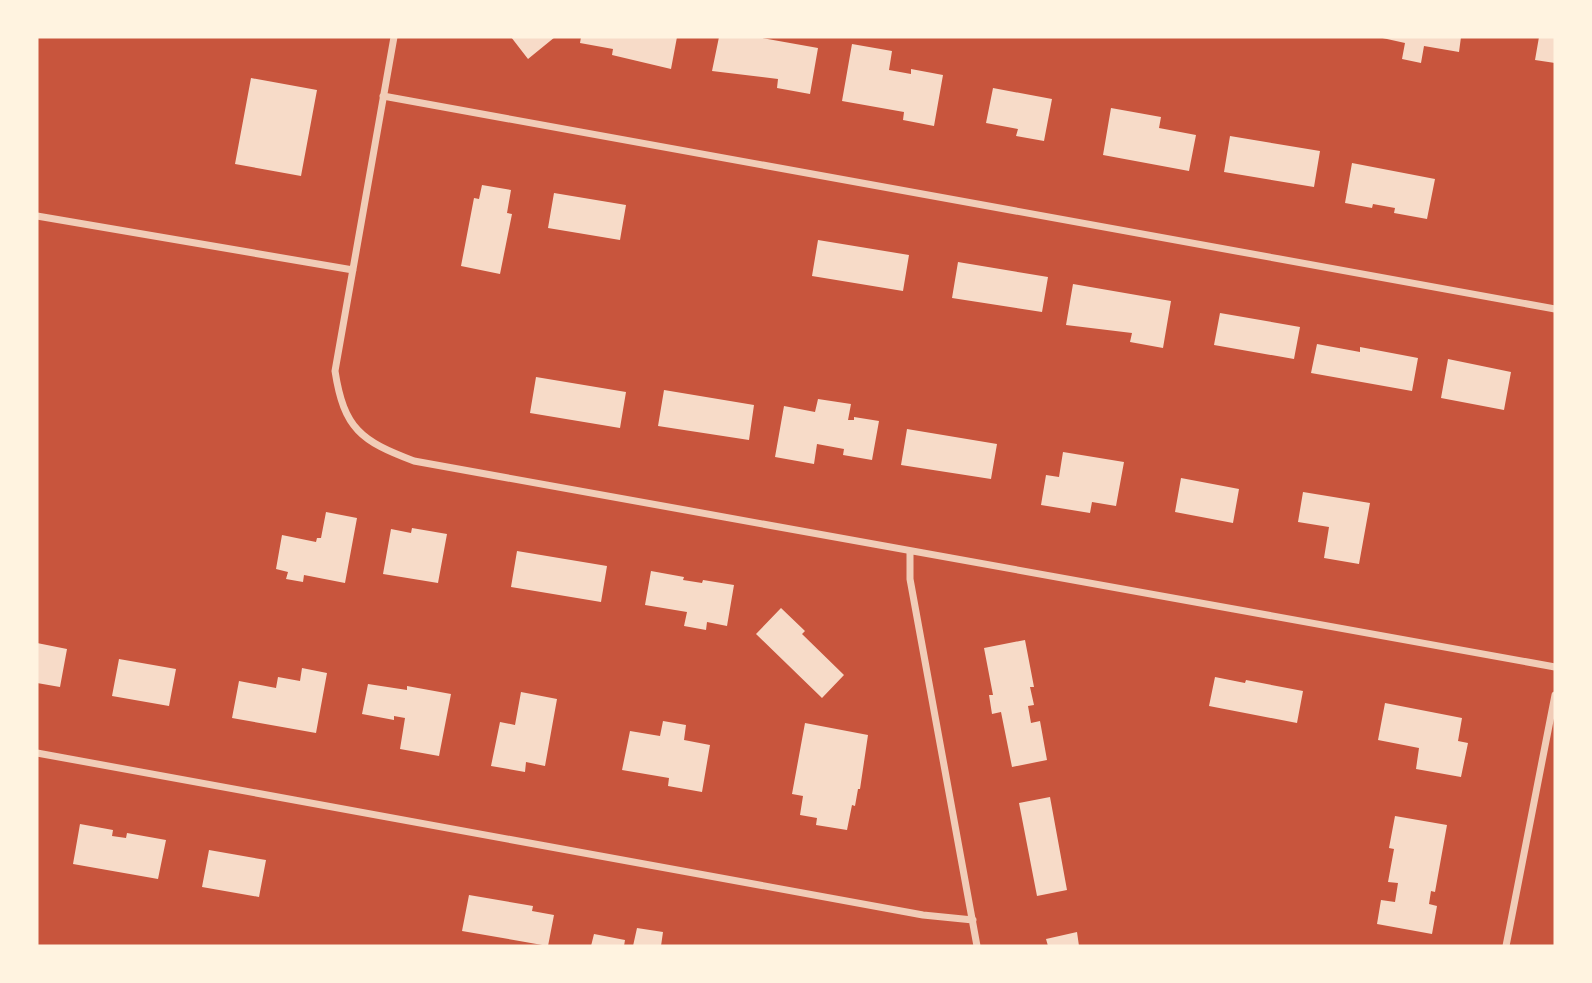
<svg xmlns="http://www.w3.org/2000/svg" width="1592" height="983" font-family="'Asap Condensed',sans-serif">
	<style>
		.building { fill: #f7dbc8 }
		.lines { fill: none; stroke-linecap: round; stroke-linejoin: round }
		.minor { stroke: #f1ccb7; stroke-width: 7 }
	</style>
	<rect width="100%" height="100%" fill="#c8553d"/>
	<path class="building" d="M 511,37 L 555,37 L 528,59 Z
		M 581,37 L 677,37 L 671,69 L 612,55 L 613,49 L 580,43 Z
		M 719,37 L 757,37 L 818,48 L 810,94 L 777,88 L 778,79 L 712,71 Z
		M 1378,37 L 1461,37 L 1459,52 L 1424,46 L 1421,63 L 1402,59 L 1405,43 Z
		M 1539,37 L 1555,37 L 1555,63 L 1535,60 Z
		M 852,44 L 892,51 L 889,70 L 911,74 L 911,69 L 943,75 L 934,126 L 903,120 L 904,112 L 842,101 Z
		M 251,78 L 317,90 L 301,176 L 235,164 Z
		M 993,88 L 1052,99 L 1044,141 L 1016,136 L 1018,129 L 986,123 Z
		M 1111,108 L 1161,117 L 1159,128 L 1196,135 L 1189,171 L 1103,155 Z
		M 1230,136 L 1320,151 L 1314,187 L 1224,172 Z
		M 1352,163 L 1435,179 L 1427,219 L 1394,213 L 1395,208 L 1373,204 L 1372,208 L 1345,203 Z
		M 482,185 L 511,190 L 507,213 L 512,214 L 500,274 L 461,266 L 474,198 L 479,199 Z
		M 554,193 L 626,205 L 620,240 L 548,228 Z
		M 818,240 L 909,255 L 903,291 L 812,276 Z
		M 958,262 L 1048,277 L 1042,312 L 952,298 Z
		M 1073,284 L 1171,301 L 1163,348 L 1130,342 L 1132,333 L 1066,325 Z
		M 1220,313 L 1300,327 L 1294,359 L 1214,345 Z
		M 1317,344 L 1360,352 L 1360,347 L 1418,358 L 1412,391 L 1311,373 Z
		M 1448,359 L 1511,372 L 1504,410 L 1441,398 Z
		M 536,377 L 626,392 L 620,428 L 530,413 Z
		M 664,390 L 754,405 L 749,440 L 658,426 Z
		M 818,399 L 851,404 L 848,420 L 854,420 L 854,417 L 879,421 L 872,460 L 843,455 L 844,449 L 817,444 L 814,464 L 775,457 L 784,406 L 815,412 Z
		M 907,429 L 997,444 L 991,479 L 901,465 Z
		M 1063,452 L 1124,462 L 1116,506 L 1092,502 L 1090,513 L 1041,505 L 1046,475 L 1059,477 Z
		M 1181,478 L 1239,489 L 1233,523 L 1175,512 Z
		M 1303,492 L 1370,503 L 1359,564 L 1324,558 L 1329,527 L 1298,522 Z
		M 326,512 L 357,518 L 345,583 L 304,575 L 303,582 L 286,579 L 288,572 L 276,569 L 282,535 L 316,542 L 317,538 L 321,538 Z
		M 412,528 L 447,534 L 438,583 L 383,574 L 391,529 L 411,533 Z
		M 517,551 L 607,566 L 601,602 L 511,587 Z
		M 651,571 L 684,577 L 683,580 L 702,583 L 703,580 L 734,585 L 727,626 L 707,622 L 706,630 L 684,626 L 687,612 L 645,605 Z
		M 781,608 L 805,631 L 802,634 L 844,675 L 822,698 L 756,634 Z
		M 1025,640 L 1034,687 L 1030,687 L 1034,705 L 1028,706 L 1031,723 L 1040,721 L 1047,760 L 1012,767 L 1001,712 L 992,714 L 989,695 L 993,695 L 984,648 Z
		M 37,643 L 67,649 L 60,687 L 37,683 Z
		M 119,659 L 176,669 L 169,706 L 112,696 Z
		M 302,668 L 327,673 L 316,733 L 232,718 L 239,681 L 276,688 L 278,677 L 300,681 Z
		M 1215,677 L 1245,683 L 1246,680 L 1303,691 L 1297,723 L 1209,706 Z
		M 368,684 L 407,690 L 407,686 L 451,694 L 439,756 L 400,749 L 405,718 L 394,716 L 394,720 L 362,714 Z
		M 521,692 L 557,699 L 545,766 L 526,762 L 525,772 L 491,766 L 500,722 L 515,725 Z
		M 1385,703 L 1462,718 L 1458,741 L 1468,743 L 1461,777 L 1416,769 L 1419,748 L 1378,740 Z
		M 663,721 L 686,725 L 684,740 L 710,745 L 702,792 L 668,786 L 669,778 L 622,770 L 630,731 L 660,736 Z
		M 805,723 L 868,735 L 860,789 L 858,789 L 855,806 L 852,805 L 847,830 L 816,825 L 817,818 L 800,815 L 803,796 L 792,794 Z
		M 1050,797 L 1067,890 L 1037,896 L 1019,803 Z
		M 1395,816 L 1447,825 L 1435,892 L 1431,891 L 1429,904 L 1437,906 L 1432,934 L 1377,924 L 1381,900 L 1395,902 L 1398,883 L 1388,882 L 1394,849 L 1389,848 Z
		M 80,824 L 113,830 L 112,836 L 126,838 L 127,833 L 166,840 L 158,879 L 73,864 Z
		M 209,850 L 266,860 L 259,897 L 202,887 Z
		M 469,895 L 533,906 L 532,911 L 554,915 L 548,946 L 462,931 Z
		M 637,928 L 663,932 L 661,946 L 633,946 Z
		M 1077,932 L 1079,946 L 1048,946 L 1046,939 Z
		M 594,934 L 625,940 L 624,946 L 591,946 Z"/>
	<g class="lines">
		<path class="minor" d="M 394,37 L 335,371 C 344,429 361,441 414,461 L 1555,667
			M 383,96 L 1555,309
			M 37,216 L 353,270
			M 910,551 L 910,579 L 977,946
			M 37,753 L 923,915 L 973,920
			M 1506,946 L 1555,695"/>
	</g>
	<rect width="1592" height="983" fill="none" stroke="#fff3e0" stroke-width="77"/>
</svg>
